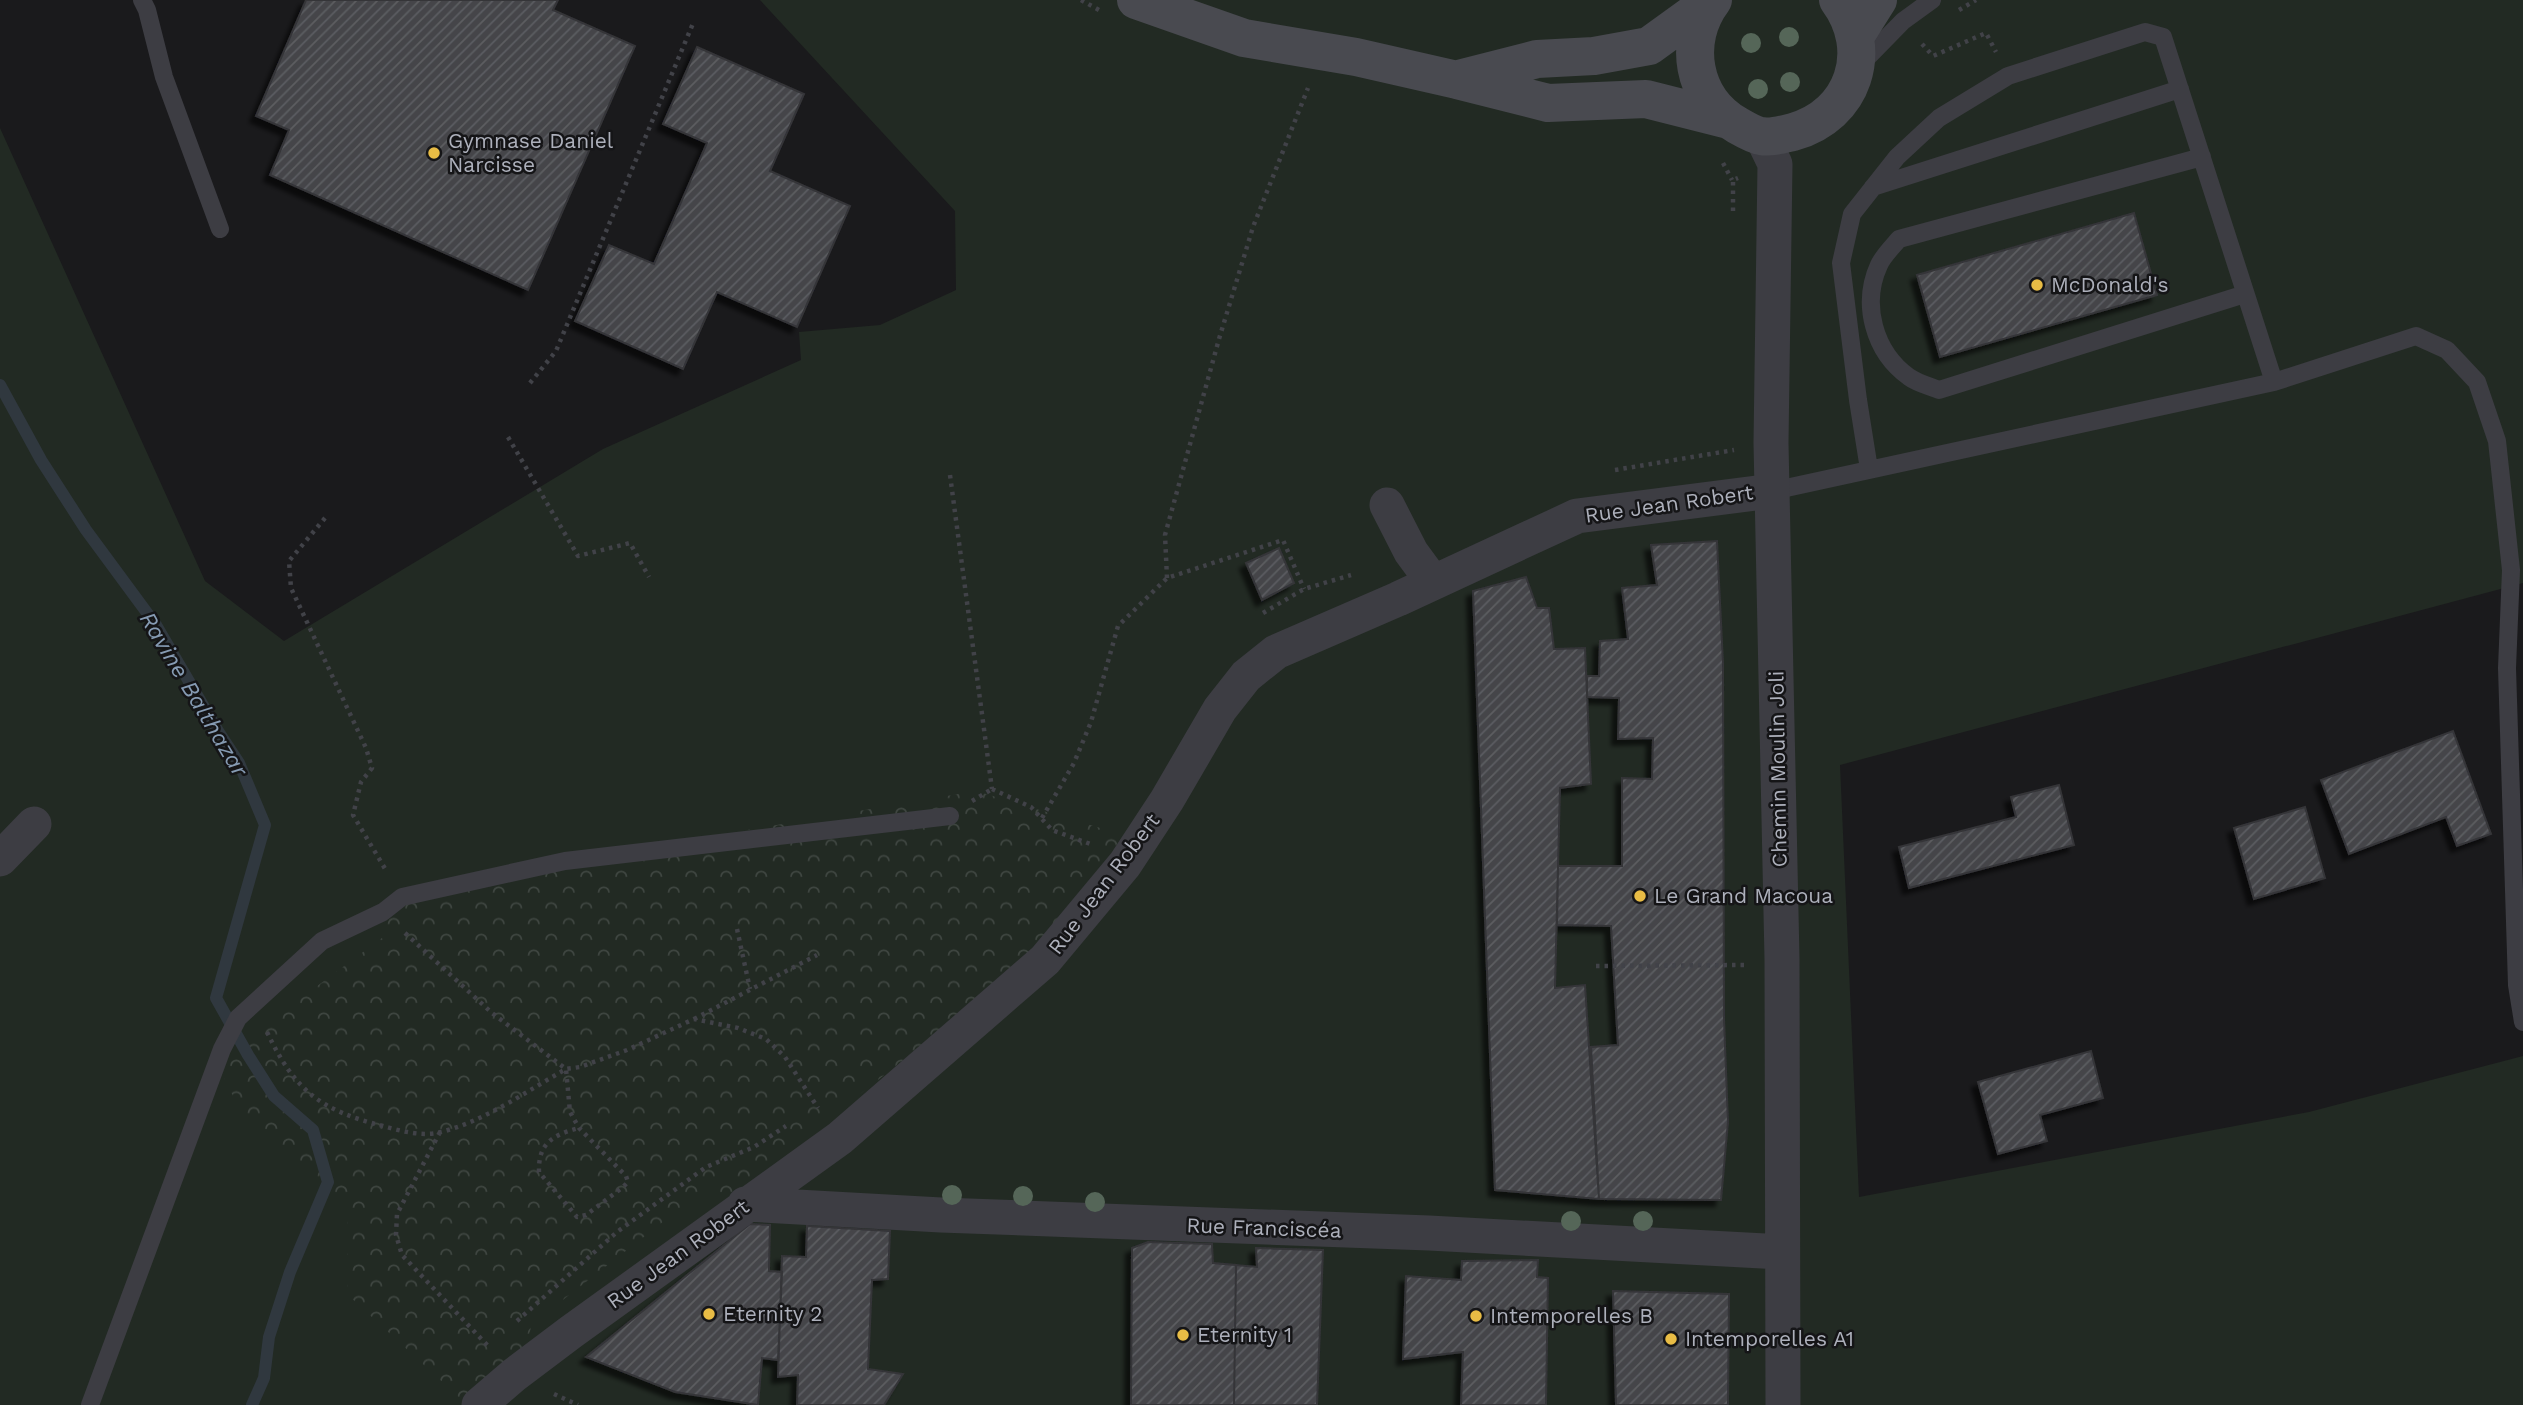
<svg xmlns="http://www.w3.org/2000/svg" width="2523" height="1405" font-family="'Work Sans',sans-serif">
	<style>
		.grass { fill: #222a23 }
		.park { fill: url(#park-crowns) }
		.lines { fill: none; stroke-linecap: round; stroke-linejoin: round }
		.stream { stroke: #30383f; stroke-width: 12 }
		.building { fill: url(#building-hatch); stroke: #343438; stroke-width: 2; filter: url(#shadow) }
		.path { stroke: #414248; stroke-width: 4.5; stroke-dasharray: 3.5 5; stroke-linecap: butt }
		.service { stroke: #3d3d43; stroke-width: 18 }
		.minor { stroke: #3d3d43; stroke-width: 35 }
		.secondary { stroke: #494a50; stroke-width: 38 }
		.tree { fill: #556658 }
		.poi-dot { fill: #e8bc45; stroke: #151517; stroke-width: 2.5 }
		.labels { text-anchor: middle; stroke-width: 5; stroke-linejoin: round; paint-order: stroke }
		.poi-label { font-size: 21px; fill: #adb0bb; stroke: #151517; text-anchor: start }
		.street-label { font-size: 21px; fill: #adb0bb; stroke: #151517 }
		.water-label { font-size: 23px; font-style: italic; fill: #869bb3; stroke: #151517 }
	</style>
	<defs>
		<pattern id="park-crowns" width="20" height="18" patternUnits="userSpaceOnUse" patternTransform="scale(1.75)"><rect width="20" height="18" fill="#222a23"/><path d="M2 6a3 3 0 1 1 6 0M12 15a3 3 0 1 1 6 0" fill="none" stroke="#3f4641"/></pattern>
		<pattern id="building-hatch" width="6" height="6" patternUnits="userSpaceOnUse" patternTransform="scale(1.75)"><rect width="6" height="6" fill="#444549"/><path d="M-1 1l2-2M0 6l6-6M5 7l2-2" fill="none" stroke="#5c5d61"/></pattern>
		<filter id="shadow"><feDropShadow dx="-6" dy="6" stdDeviation="2" flood-color="#0009"/></filter>
	</defs>
	<rect width="100%" height="100%" fill="#1a1a1c"/>
	<path class="grass" d="M 760,0 L 2523,0 L 2523,583 L 1840,765 L 1859,1197 L 2309,1112 L 2523,1056 L 2523,1405 L 0,1405 L 0,128 L 205,581 L 284,641 L 603,449 L 801,360 L 799,332 L 880,325 L 956,290 L 955,211 Z"/>
	<path class="park" d="M 976,791 L 1124,835 L 1024,965 L 733,1194 L 695,1197 L 532,1324 L 525,1349 L 465,1403 L 347,1294 L 347,1207 L 250,1131 L 216,1061 L 382,938 L 400,889 Z"/>
	<g class="lines">
		<path class="stream" d="M 0,385 L 41,460 L 86,530 L 156,625 L 218,731 L 239,763 L 265,825 L 216,998 L 248,1055 L 274,1096 L 313,1130 L 328,1182 L 290,1272 L 269,1337 L 264,1378 L 252,1405"/>
	</g>
	<path class="building" d="M 306,0 L 558,0 L 553,10 L 635,46 L 528,290 L 270,175 L 289,130 L 256,116 Z
		M 697,47 L 804,94 L 770,171 L 850,206 L 797,327 L 717,292 L 683,369 L 575,321 L 609,245 L 654,264 L 707,143 L 663,124 Z
		M 2134,213 L 2157,295 L 1940,357 L 1917,275 Z
		M 1717,541 L 1723,663 L 1724,1019 L 1728,1122 L 1721,1200 L 1599,1199 L 1591,1047 L 1618,1045 L 1611,926 L 1557,925 L 1558,866 L 1622,866 L 1622,778 L 1652,779 L 1653,738 L 1618,739 L 1619,698 L 1587,697 L 1587,676 L 1599,676 L 1600,641 L 1628,639 L 1622,588 L 1657,585 L 1651,545 Z
		M 1279,548 L 1294,583 L 1262,600 L 1246,563 Z
		M 1526,577 L 1537,608 L 1549,608 L 1554,649 L 1585,648 L 1591,784 L 1560,788 L 1555,988 L 1585,985 L 1599,1199 L 1495,1190 L 1473,591 Z
		M 2453,731 L 2491,834 L 2457,846 L 2446,817 L 2349,854 L 2321,780 Z
		M 2059,785 L 2074,845 L 1909,888 L 1899,847 L 2016,817 L 2011,797 Z
		M 2305,807 L 2325,878 L 2254,899 L 2234,828 Z
		M 2091,1051 L 2103,1098 L 2040,1115 L 2047,1141 L 1998,1154 L 1978,1082 Z
		M 750,1224 L 770,1225 L 769,1271 L 782,1272 L 778,1360 L 762,1358 L 758,1405 L 675,1392 L 586,1357 Z
		M 807,1226 L 890,1231 L 888,1279 L 872,1280 L 868,1369 L 903,1374 L 884,1405 L 797,1405 L 798,1375 L 778,1377 L 782,1256 L 806,1257 Z
		M 1148,1242 L 1212,1244 L 1213,1263 L 1236,1265 L 1234,1405 L 1131,1405 L 1132,1248 Z
		M 1256,1248 L 1323,1250 L 1317,1405 L 1234,1405 L 1236,1265 L 1257,1267 Z
		M 1538,1260 L 1537,1277 L 1548,1278 L 1546,1405 L 1461,1405 L 1463,1352 L 1403,1359 L 1406,1276 L 1461,1280 L 1462,1261 Z
		M 1613,1291 L 1729,1294 L 1728,1405 L 1616,1405 Z"/>
	<g class="lines">
		<path class="path" d="M 1081,0 L 1099,10
			M 1959,10 L 1976,0
			M 1922,44 L 1933,56 L 1986,33 L 1996,52
			M 1723,163 L 1732,180
			M 1733,211 L 1733,180 L 1738,178
			M 530,383 L 556,351 L 694,21
			M 508,437 L 578,556 L 630,543 L 649,577
			M 1615,470 L 1734,450
			M 950,475 L 992,789
			M 325,518 L 289,561 L 291,588 L 366,748 L 372,768 L 361,782 L 353,815 L 387,872
			M 1167,578 L 1165,535 L 1219,339 L 1253,227 L 1308,88
			M 1263,613 L 1304,589 L 1351,575
			M 992,789 L 1031,807 L 1052,830 L 1093,845
			M 972,801 L 992,789
			M 1042,818 L 1074,763 L 1091,722 L 1118,626 L 1167,578 L 1283,540 L 1304,589
			M 737,929 L 750,989
			M 405,933 L 492,1013 L 566,1069 L 570,1112 L 579,1128 L 626,1176 L 628,1182 L 623,1187 L 586,1215 L 577,1217 L 539,1172 C 538,1143 553,1135 579,1128
			M 1596,966 L 1744,965
			M 694,1019 L 817,955
			M 267,1032 C 295,1091 320,1110 383,1126 C 401,1131 422,1137 441,1132 C 485,1121 527,1091 566,1069 L 580,1067 L 627,1050 L 694,1019 L 738,1028 L 766,1039 L 785,1057 L 818,1108
			M 440,1132 L 397,1214 L 396,1235 L 402,1255 L 488,1346
			M 517,1321 L 617,1232 L 706,1167 L 754,1147 L 786,1126
			M 554,1394 L 578,1405"/>
		<path class="service" d="M 142,0 L 147,10 L 164,77 L 220,229
			M 1858,67 L 1903,21 L 1932,0
			M 2202,157 L 1899,239 C 1892,247 1883,256 1879,265 C 1861,304 1874,352 1909,377 C 1917,383 1929,386 1939,390 L 2245,294
			M 1873,187 L 2180,89
			M 1869,469 L 1858,400 L 1841,263 L 1852,214 L 1897,157 L 1939,118 L 2008,76 L 2145,32 L 2163,37 L 2274,382
			M 1772,491 L 2274,382 L 2416,336 L 2447,350 L 2477,382 L 2497,441 L 2511,570 L 2507,668 L 2517,985 L 2523,1022
			M 90,1405 L 222,1049 L 238,1018 L 322,941 L 383,912 L 402,897 L 565,861 L 950,816"/>
		<path class="minor" d="M 1762,137 L 1775,164 L 1771,443 L 1782,959 L 1783,1405
			M 1387,505 L 1411,552 L 1433,582
			M 0,859 L 34,824
			M 745,1204 L 941,1215 L 1429,1233 L 1782,1252
			M 479,1405 L 514,1375 L 571,1332 L 840,1138 L 1045,960 L 1125,864 L 1167,800 L 1220,709 L 1246,676 L 1276,652 L 1398,599 L 1577,516 L 1772,491"/>
		<path class="secondary" d="M 1136,0 L 1244,38 L 1356,57 L 1457,80 L 1548,103 L 1646,99 L 1729,120
			M 1713,0 C 1682,41 1692,99 1737,125 C 1744,129 1754,135 1761,136 C 1771,138 1784,134 1793,132 C 1854,115 1875,50 1838,0
			M 1856,35 L 1878,0
			M 1459,79 L 1537,59 L 1594,56 L 1649,46 L 1711,1"/>
	</g>
	<g class="tree">
		<circle cx="1789" cy="37" r="10"/>
		<circle cx="1751" cy="43" r="10"/>
		<circle cx="1790" cy="82" r="10"/>
		<circle cx="1758" cy="89" r="10"/>
		<circle cx="952" cy="1195" r="10"/>
		<circle cx="1023" cy="1196" r="10"/>
		<circle cx="1095" cy="1202" r="10"/>
		<circle cx="1571" cy="1221" r="10"/>
		<circle cx="1643" cy="1221" r="10"/>
	</g>
	<g class="poi-dot">
		<circle cx="434" cy="153" r="7"/>
		<circle cx="2037" cy="285" r="7"/>
		<circle cx="1640" cy="896" r="7"/>
		<circle cx="709" cy="1314" r="7"/>
		<circle cx="1476" cy="1316" r="7"/>
		<circle cx="1183" cy="1335" r="7"/>
		<circle cx="1671" cy="1339" r="7"/>
	</g>
	<g class="labels">
		<g class="poi-label">
			<text x="448" y="148">Gymnase Daniel<tspan x="448" dy="24">Narcisse</tspan></text>
			<text x="2051" y="292">McDonald's</text>
			<text x="1654" y="903">Le Grand Macoua</text>
			<text x="723" y="1321">Eternity 2</text>
			<text x="1490" y="1323">Intemporelles B</text>
			<text x="1197" y="1342">Eternity 1</text>
			<text x="1685" y="1346">Intemporelles A1</text>
		</g>
		<g class="street-label">
			<text transform="translate(1669 504) rotate(-8)" y="7">Rue Jean Robert</text>
			<text transform="translate(1778 769) rotate(-91)" y="7">Chemin Moulin Joli</text>
			<text transform="translate(1104 884) rotate(-53)" y="7">Rue Jean Robert</text>
			<text transform="translate(1264 1228) rotate(2)" y="7">Rue Franciscéa</text>
			<text transform="translate(678 1254) rotate(-36)" y="7">Rue Jean Robert</text>
		</g>
		<g class="water-label">
			<text transform="translate(194 694) rotate(59)" y="8">Ravine Balthazar</text>
		</g>
	</g>
</svg>
